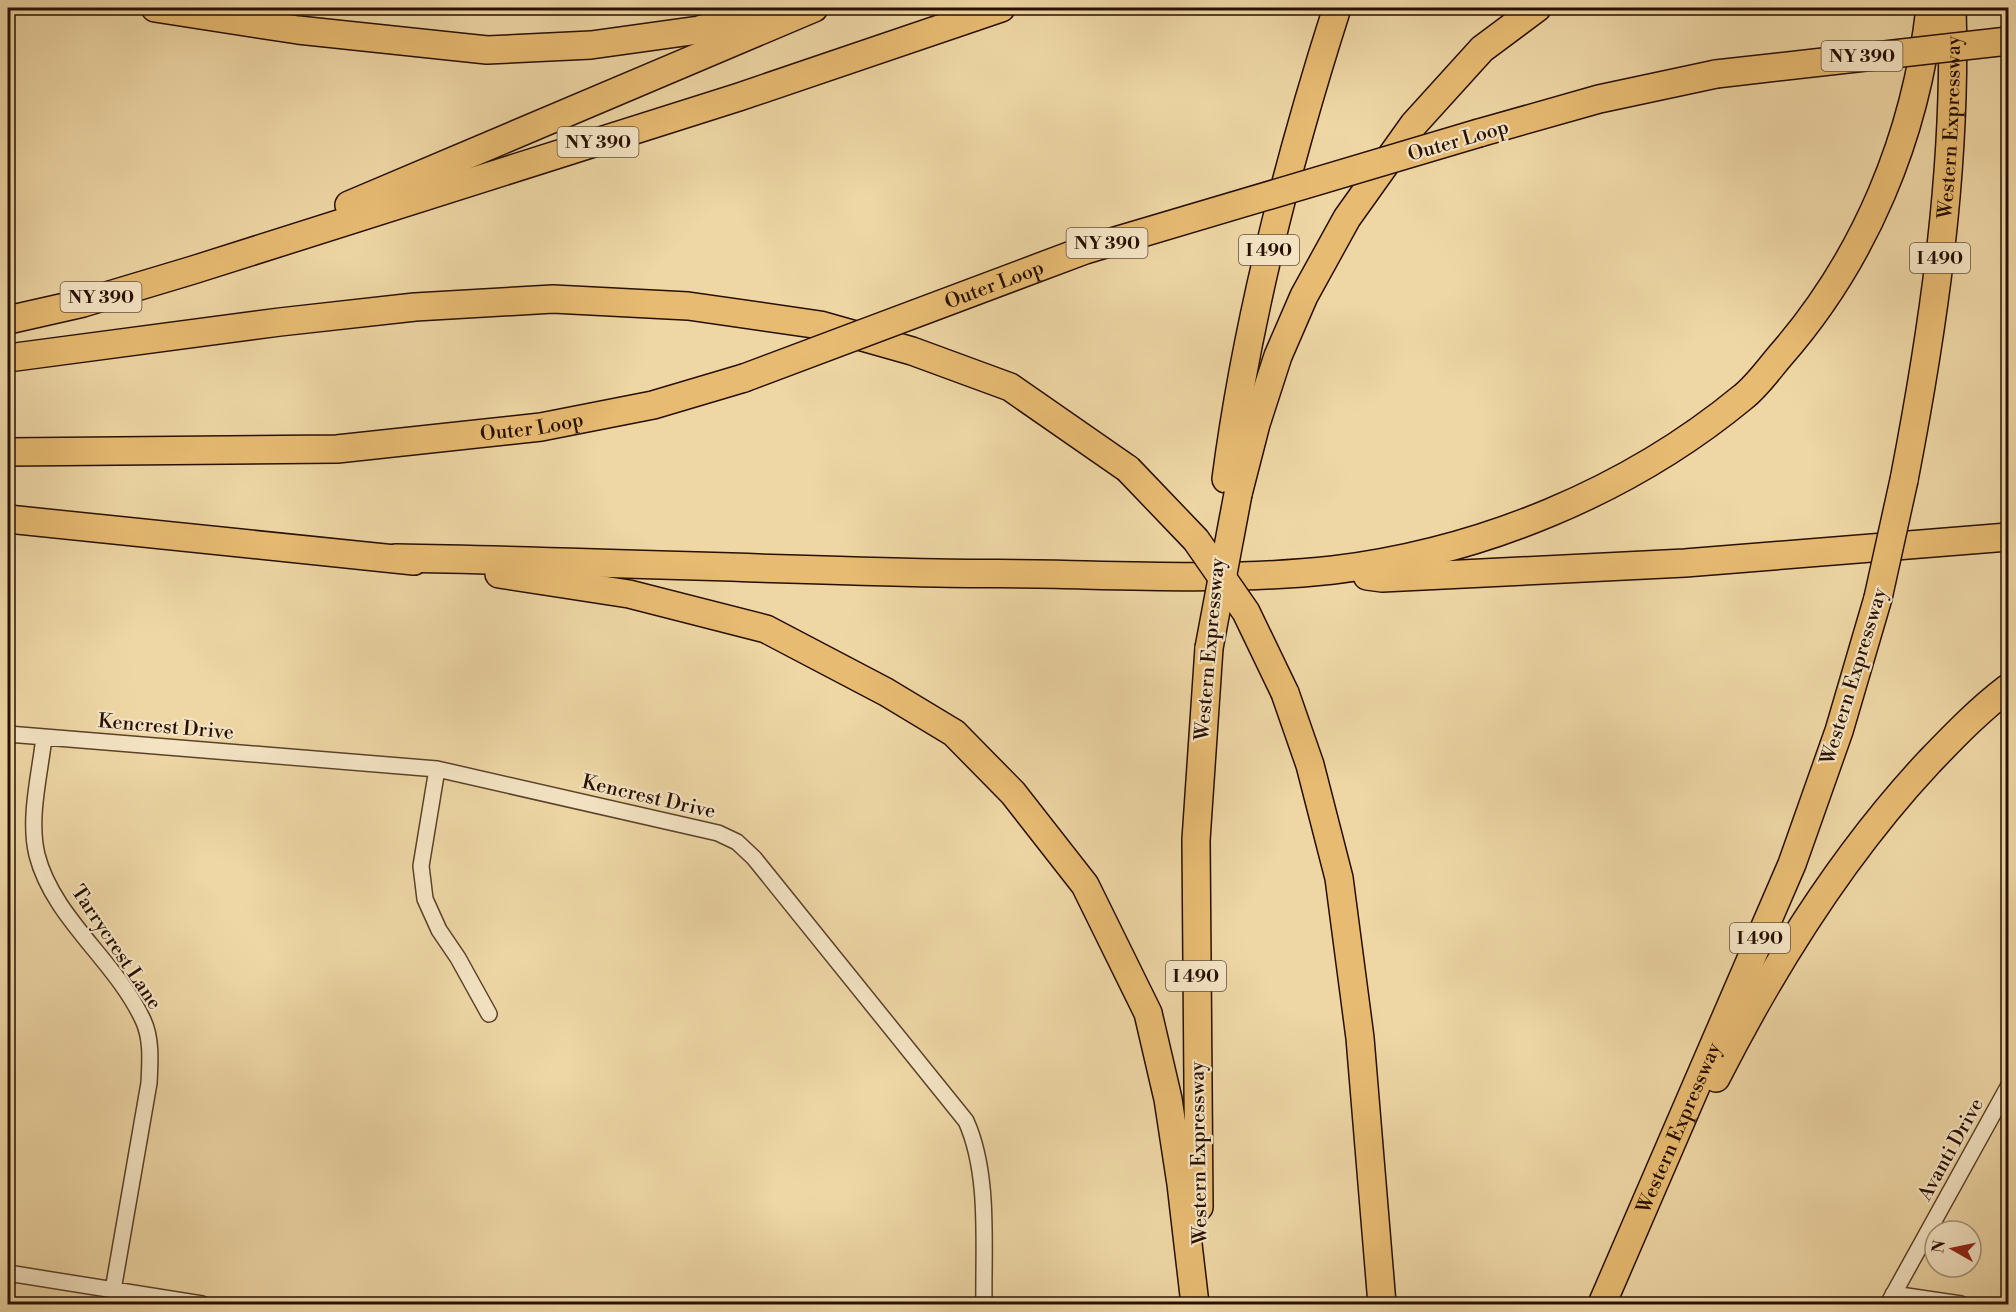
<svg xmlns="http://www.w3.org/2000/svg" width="2016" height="1312" font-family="'Libre Bodoni',serif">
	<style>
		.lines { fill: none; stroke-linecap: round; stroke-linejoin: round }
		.street-casing { stroke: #5a4229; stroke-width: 18 }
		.highway-casing { stroke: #281000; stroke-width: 30 }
		.street { stroke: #f4e4c4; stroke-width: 15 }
		.highway { stroke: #e7bb72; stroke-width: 27 }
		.highway-bridge-casing { stroke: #281000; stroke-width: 30; stroke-linecap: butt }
		.highway-bridge { stroke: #e7bb72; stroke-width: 27 }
		.labels { text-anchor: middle; stroke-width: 4.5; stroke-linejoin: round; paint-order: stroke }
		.shield { fill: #f4e4c4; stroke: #65503b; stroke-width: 1.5 }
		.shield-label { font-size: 18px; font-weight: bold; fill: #281000 }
		.street-label { font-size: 20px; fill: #281000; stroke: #f4e4c4 }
	</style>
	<rect width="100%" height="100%" fill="#eed6a5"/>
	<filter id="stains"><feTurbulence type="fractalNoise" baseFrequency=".00333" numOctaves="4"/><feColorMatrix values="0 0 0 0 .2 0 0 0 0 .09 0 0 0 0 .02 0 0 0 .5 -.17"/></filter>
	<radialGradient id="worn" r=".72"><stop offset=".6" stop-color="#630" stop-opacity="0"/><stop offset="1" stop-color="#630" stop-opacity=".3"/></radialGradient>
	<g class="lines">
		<defs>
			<path id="street" d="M 8,734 L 437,769 L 718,833 L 737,842 L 754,858 L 966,1121 C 990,1174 983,1246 984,1304
				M 44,737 C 40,774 28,818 37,855 C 53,918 116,961 143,1020 C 152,1039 150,1062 149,1083 L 113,1290
				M 437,769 L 421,866 L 425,899 L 439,930 L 458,958 L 489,1014
				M 8,1273 L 202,1304
				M 1893,1294 L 1961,1304
				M 1888,1304 L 2008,1087"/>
			<g id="highway">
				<path d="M 155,8 L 298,30 L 487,50 L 591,45 L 699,30 L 776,8"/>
				<path d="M 1479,133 L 1599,99 L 1716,74"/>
				<path d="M 349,205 L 814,8"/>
				<path d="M 8,320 L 83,303 L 193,270 L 739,97 L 1001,8"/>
				<path d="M 8,358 L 280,322 L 415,307 L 553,299 L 688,306 L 820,325 L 912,351 L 1010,387 L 1128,469"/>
				<path id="s1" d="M 8,452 L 337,449 L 541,427 L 653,405 L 744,378"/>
				<path d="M 1226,479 C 1247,319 1288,161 1337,8"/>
				<path id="s2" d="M 1904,480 C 1934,325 1957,166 1952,8"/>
				<path d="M 1238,494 L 1256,424 L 1278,356 L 1304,296 L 1347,218 L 1414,124 L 1482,49 L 1537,8"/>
				<path d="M 8,519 L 414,561"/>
				<path d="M 396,558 C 576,561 757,569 938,573 C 987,574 1036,573 1085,575 C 1167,577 1251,579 1333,570 C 1481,552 1628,492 1743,397 C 1757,386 1768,370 1780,356 C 1865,259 1916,136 1930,8"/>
				<path d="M 499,574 L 629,594 L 766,629 L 886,692 L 954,733 L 1013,793 L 1085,885 L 1148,1013 L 1168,1099 L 1181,1184 L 1195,1304"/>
				<path d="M 1367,576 L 1382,578 L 1685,563 L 2008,537"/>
				<path d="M 1285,693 L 1310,765 L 1339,878 L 1360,1038 L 1382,1304"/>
				<path d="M 1716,1078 C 1774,964 1842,855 1929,762 C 1955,735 1979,710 2008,688"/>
				<path d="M 1199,1207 L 1196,840 L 1209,648"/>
				<path id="s3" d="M 1602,1304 L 1792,864 L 1839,731 L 1878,598"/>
			</g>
		</defs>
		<use href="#street" class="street-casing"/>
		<use href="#highway" class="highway-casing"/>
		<use href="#street" class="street"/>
		<use href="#highway" class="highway"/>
		<defs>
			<g id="highway-bridge">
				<path d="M 1716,74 L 2008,41"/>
				<path id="s4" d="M 744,378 L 1085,250 L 1479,133"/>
				<path d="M 1128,469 L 1196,540 L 1246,612 L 1285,693"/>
				<path d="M 1878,598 L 1904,480"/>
				<path d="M 1209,648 L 1238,494"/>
			</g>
		</defs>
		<use href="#highway-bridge" class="highway-bridge-casing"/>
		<use href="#highway-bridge" class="highway-bridge"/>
	</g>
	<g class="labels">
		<g class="shield">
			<rect x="1821.5" y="41" width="81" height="30" rx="4.5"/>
			<rect x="557.5" y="127" width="81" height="30" rx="4.5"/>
			<rect x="1066.5" y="228" width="81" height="30" rx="4.5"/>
			<rect x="1239" y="235" width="60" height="30" rx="4.5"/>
			<rect x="1910" y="243" width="60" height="30" rx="4.5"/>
			<rect x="60.5" y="282" width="81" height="30" rx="4.5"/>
			<rect x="1730" y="923" width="60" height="30" rx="4.5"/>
			<rect x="1166" y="961" width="60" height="30" rx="4.5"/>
		</g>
		<g class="shield-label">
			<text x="1862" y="62">NY 390</text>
			<text x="598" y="148">NY 390</text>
			<text x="1107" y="249">NY 390</text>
			<text x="1269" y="256">I 490</text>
			<text x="1940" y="264">I 490</text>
			<text x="101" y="303">NY 390</text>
			<text x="1760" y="944">I 490</text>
			<text x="1196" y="982">I 490</text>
		</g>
		<g class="street-label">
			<text dy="7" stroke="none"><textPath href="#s2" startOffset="356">Western Expressway</textPath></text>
			<text transform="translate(1458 140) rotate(-16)" y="7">Outer Loop</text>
			<text dy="7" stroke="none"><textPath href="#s4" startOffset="267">Outer Loop</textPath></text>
			<text dy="7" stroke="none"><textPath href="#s1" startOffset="525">Outer Loop</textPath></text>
			<text transform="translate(1209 649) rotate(-85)" y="7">Western Expressway</text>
			<text transform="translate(1853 676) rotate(-73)" y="7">Western Expressway</text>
			<text transform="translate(166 726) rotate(5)" y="7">Kencrest Drive</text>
			<text transform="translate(649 796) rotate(13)" y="7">Kencrest Drive</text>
			<text transform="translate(117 947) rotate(56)" y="7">Tarrycrest Lane</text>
			<text dy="7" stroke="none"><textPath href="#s3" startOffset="192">Western Expressway</textPath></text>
			<text transform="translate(1950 1149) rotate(-61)" y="7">Avanti Drive</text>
			<text transform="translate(1198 1153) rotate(-91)" y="7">Western Expressway</text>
		</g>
	</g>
	<rect width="2016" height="1312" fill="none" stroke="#eed6a5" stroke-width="30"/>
	<rect x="9" y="9" width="1998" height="1294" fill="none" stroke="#281000" stroke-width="3"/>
	<rect x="15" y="15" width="1986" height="1282" fill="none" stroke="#281000" stroke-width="1.5"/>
	<g transform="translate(1953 1249) rotate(279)"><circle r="28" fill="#f4e4c4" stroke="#a28f76" stroke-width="1.5"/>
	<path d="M0-4.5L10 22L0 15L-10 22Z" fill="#8f2418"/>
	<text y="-9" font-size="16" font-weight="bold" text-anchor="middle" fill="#281000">N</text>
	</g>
	<rect width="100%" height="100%" filter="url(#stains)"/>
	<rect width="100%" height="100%" fill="url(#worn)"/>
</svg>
